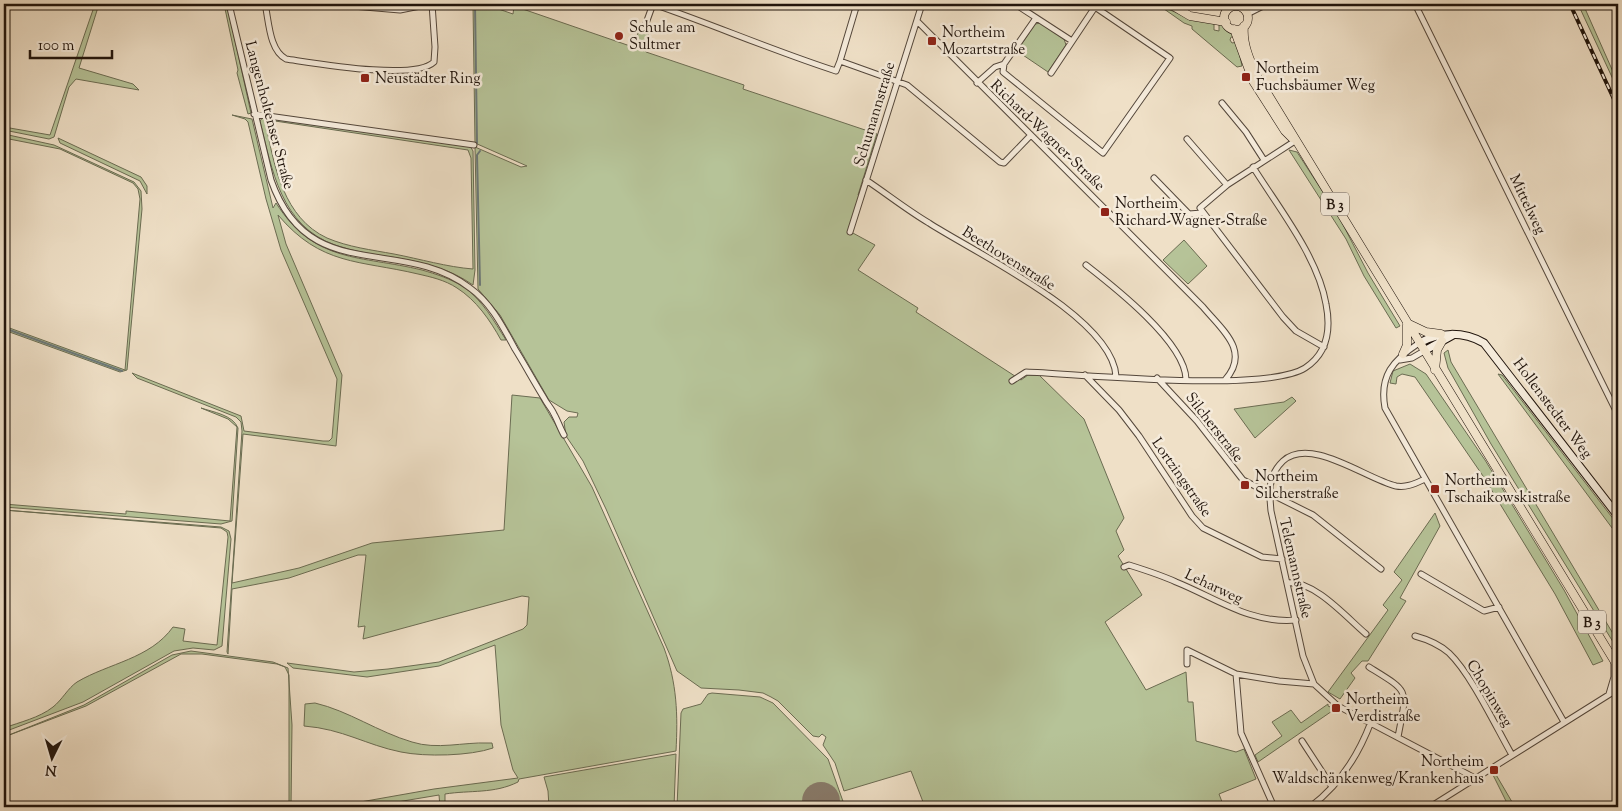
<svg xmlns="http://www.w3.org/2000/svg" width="1622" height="811" font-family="'Sorts Mill Goudy',serif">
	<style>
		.green { fill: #b6c398; stroke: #6b6c52; fill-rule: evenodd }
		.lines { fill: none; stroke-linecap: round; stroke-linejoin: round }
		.stream { stroke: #6c7878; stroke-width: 2 }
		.runway { stroke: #887a6a; stroke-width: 38 }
		.street-casing { stroke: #54473b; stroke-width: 7 }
		.secondary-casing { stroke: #20140c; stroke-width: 9 }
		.primary-casing { stroke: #20140c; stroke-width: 9 }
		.street { stroke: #f5ebdb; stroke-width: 5 }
		.secondary { stroke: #f5ebdb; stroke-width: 7 }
		.primary { stroke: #efe0c7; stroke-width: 8 }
		.rail-casing { stroke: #20140c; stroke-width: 4 }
		.rail { stroke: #f5ebdb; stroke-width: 2; stroke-dasharray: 5.5; stroke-linecap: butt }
		.poi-dot { fill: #8f2418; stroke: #f5ebdb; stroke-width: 2 }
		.labels { text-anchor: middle; stroke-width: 5; stroke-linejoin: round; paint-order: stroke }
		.shield { fill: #f5ebdb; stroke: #60544a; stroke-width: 1 }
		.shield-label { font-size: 14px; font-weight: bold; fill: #20140c }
		.poi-label { font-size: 15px; fill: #20140c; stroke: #f5ebdb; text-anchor: start }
		.street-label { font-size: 15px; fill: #20140c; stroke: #f5ebdb }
	</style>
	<rect width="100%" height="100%" fill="#efe0c7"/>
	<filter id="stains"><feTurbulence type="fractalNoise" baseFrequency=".004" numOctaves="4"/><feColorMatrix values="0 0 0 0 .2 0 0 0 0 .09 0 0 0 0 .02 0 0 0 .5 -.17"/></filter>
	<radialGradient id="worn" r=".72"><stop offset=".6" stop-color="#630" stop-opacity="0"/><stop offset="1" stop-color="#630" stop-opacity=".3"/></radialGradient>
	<path class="green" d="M 95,4 L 99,4 L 79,68 L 133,84 L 139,90 L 76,79 L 69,87 L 54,137 L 49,139 L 4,130 L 4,127 L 50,135 Z
		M 224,4 L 227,4 L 251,113 L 248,114 L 237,73 L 238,70 Z
		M 484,4 L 513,14 L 514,6 L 633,47 L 641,25 L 649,33 L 645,47 L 646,52 L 744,85 L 743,89 L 877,134 L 858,195 L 864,196 L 851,232 L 875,245 L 858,270 L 918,308 L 916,312 L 1021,380 L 1028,375 L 1039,375 L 1084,419 L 1124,518 L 1116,531 L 1124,550 L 1118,556 L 1142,595 L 1105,622 L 1146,690 L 1186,672 L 1188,702 L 1193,702 L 1196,741 L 1236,752 L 1244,749 L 1256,779 L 1219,794 L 1224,807 L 925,807 L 911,771 L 844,791 L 835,763 L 823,745 L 826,737 L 822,734 L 819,737 L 813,736 L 778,701 L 771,697 L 763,693 L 739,690 L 701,688 L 677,671 L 606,509 L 583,461 L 566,436 L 564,422 L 569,417 L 577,417 L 578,413 L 567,411 L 549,400 L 500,315 L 478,289 L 475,147 L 521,167 L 527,166 L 475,143 L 473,5 Z
		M 1157,4 L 1190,19 L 1214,22 L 1214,30 L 1219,31 L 1219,23 L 1236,37 L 1231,37 L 1230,40 L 1232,43 L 1237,42 L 1242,66 L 1237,67 L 1192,29 L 1192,26 L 1184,23 Z
		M 1578,4 L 1583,4 L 1618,83 L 1618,90 Z
		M 1041,23 L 1064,39 L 1066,45 L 1048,72 L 1017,51 L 1035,24 Z
		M 232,115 L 252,119 L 273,208 L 276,203 C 315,264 360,255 422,270 C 436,274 451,279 464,287 C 483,301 494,321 506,340 L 501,340 C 490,320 476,300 457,288 C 445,280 431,277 418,274 C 359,260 321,266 278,215 L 286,244 L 342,375 L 336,446 L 243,434 L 232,583 L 299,568 L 372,543 L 504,530 L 512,395 L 540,398 L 592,487 L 664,648 C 677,683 678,715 676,751 L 519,779 L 518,782 C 494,794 470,790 445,794 L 445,807 L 440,807 L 439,795 L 367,807 L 332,807 L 434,789 L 518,778 L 513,770 L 501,725 L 495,645 L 439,666 L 367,677 L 293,668 L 287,663 L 354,672 L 388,669 L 439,662 L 523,629 L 527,625 L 529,597 L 522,596 L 363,639 L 365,626 L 358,627 L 366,555 L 358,555 L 289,578 L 232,589 L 228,654 L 227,652 L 242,431 L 241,422 L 236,417 L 137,378 L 132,373 L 241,416 L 244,431 L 323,441 L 329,441 L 332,438 L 337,379 L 281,250 L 266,199 L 248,122 L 245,119 Z
		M 263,117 L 470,146 L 473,151 L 475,270 L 473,285 C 450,269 426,263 398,258 C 377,255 355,252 335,245 C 281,226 272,170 260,121 ZM 275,121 L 468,150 L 471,158 L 473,269 C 447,267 420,259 394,254 C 372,250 348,247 327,238 C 284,218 274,167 266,124 Z
		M 4,134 L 54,145 L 134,182 L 141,191 L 142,209 L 127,370 L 120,372 L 4,330 L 4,326 L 125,370 L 140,199 L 138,189 L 133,183 L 60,149 L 4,138 Z
		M 58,138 L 141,177 L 147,186 L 147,194 L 140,181 L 60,143 Z
		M 1289,150 L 1297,152 L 1339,217 L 1368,273 L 1400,326 L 1396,328 L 1364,276 L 1346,239 Z
		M 1184,240 L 1207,266 L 1188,284 L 1163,260 Z
		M 1448,350 L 1451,362 L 1618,642 L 1618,650 L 1491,444 L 1448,368 L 1444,353 Z
		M 1410,364 L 1426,374 L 1485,460 L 1564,590 L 1603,661 L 1593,665 L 1555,594 L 1483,476 L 1415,377 L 1402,374 L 1397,377 L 1396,384 L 1390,383 L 1393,371 Z
		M 1498,374 L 1502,375 L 1618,525 L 1618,536 Z
		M 1292,397 L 1296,401 L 1255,438 L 1234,409 L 1284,402 Z
		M 201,408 C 213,412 233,415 238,428 L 232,521 L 221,524 L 4,507 L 4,504 L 126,514 L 126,511 L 230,521 L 237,427 L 228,419 Z
		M 4,510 L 221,527 L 229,531 L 231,539 L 222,646 L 214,650 L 193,648 L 174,651 L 83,702 L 4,732 L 4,728 C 20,722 39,718 53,707 C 62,700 68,688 77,682 C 109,663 150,659 173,627 L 185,629 L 183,641 L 217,645 L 228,537 L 227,532 L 221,528 Z
		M 1435,513 L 1440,526 L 1400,598 L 1406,601 L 1368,661 L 1362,661 L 1351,673 L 1355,678 L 1340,699 L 1328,692 L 1388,610 L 1383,605 L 1402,580 L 1394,572 Z
		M 191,651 L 273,662 L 288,668 L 292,725 L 291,807 L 289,807 L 289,675 L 285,667 L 277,664 L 202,654 L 181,654 L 86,706 L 4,737 L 84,705 L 172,655 Z
		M 712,693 L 760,697 L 773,703 L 828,759 L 845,807 L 677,807 L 681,713 L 683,709 L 701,704 L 708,694 Z
		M 315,703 C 349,711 378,732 412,742 C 437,750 463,742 488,743 L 492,743 L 493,748 C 470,756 425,757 401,752 C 366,745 343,729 304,726 L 305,704 Z
		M 1328,704 L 1328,706 L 1335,709 L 1258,762 L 1255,755 L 1282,736 L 1272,722 L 1291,710 L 1301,723 Z
		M 676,754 L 674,807 L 549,807 L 548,791 L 544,777 Z
		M 1495,773 L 1515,807 L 1509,807 L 1493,775 Z"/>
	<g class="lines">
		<path class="stream" d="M 475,5 L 477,143
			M 480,151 L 477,155 L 480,285
			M 4,328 L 122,371"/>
		<path class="runway" d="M 821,807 L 821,801"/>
		<defs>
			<path id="street" d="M 229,4 L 271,180 C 308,287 401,235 470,288 C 491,303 503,327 515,349 C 525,365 534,382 544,398 C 547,404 552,409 554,414 C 558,421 560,428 564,435
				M 265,4 C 269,21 269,50 286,59 C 314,63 414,81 434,62 L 435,47 L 432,4
				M 329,4 L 400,10 L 430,4
				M 653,4 C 714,25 774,51 836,71 L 840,61 L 907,85 L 1000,162 L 1004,163 L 1030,136
				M 1015,4 L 1072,41
				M 1415,4 L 1618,415
				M 1247,14 L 1267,4
				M 917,21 L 1203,307 C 1222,330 1251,351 1225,380
				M 645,26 L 653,4
				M 840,61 L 857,4
				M 1004,64 L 1003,72 L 1103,153 L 1170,58 L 1095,7
				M 1051,73 L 1097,4
				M 977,83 L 995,67 L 1004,64 L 1036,18
				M 1222,103 L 1246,132 L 1264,160
				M 254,114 L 474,145
				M 1187,139 L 1227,185
				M 1295,141 L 1227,185 L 1200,208 L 1283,317 L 1296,331 L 1324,347
				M 1154,178 L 1189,214 L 1202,213
				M 866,180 C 887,194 907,210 929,223 C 975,253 1112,317 1116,376
				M 850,232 L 922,4
				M 1086,265 C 1113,286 1185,342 1186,379
				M 1419,343 C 1393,360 1379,376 1385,408 L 1564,722
				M 1400,360 L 1412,358 L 1424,351
				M 1085,375 L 1119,410 L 1139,436 L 1192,516 L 1203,528 L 1262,557 L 1282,559
				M 1157,378 L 1197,421 L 1243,480 L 1313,515 L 1381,569
				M 1012,381 L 1026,372 C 1081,374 1265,393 1305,368 C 1328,353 1331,329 1326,304 C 1318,257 1278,207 1253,167
				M 1425,479 C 1416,483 1407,488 1396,486 C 1366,479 1311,436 1283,461 C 1268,475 1269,492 1271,511 L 1303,656 L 1314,684 L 1338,706 L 1475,778
				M 1124,567 L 1129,565 C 1145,570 1161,575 1176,582 C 1216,598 1250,624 1296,620
				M 1421,574 L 1484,611 L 1499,607
				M 1288,583 C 1314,580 1347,618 1366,634
				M 1415,636 C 1426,639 1440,645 1449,653 C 1471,674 1496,727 1512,755
				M 1187,664 L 1187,650 L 1236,674 L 1279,681 L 1314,684
				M 1369,667 C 1411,693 1407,688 1398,737
				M 1236,674 L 1241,733 L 1274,807
				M 1609,694 L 1614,677 L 1614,663
				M 1302,741 L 1332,787
				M 1310,807 C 1340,785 1358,756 1371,722
				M 1430,807 L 1618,689"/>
			<path id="secondary" d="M 1419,343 C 1439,332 1463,331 1484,343 L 1618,516
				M 1424,351 L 1453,335"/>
			<path id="primary" d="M 1170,4 L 1190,16 L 1226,22
				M1224 18a12 12 0 1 1 24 0a12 12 0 1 1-24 0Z
				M 1244,26 C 1242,44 1251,63 1258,78 L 1618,667
				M 1234,29 L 1253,81 L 1285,131 L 1292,138
				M 1407,323 L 1426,332 L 1441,334
				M 1403,354 L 1407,345 L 1407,325
				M 1435,370 L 1437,350 L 1442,341"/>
		</defs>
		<use href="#street" class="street-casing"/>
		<use href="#secondary" class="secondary-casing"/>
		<use href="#primary" class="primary-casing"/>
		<use href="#street" class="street"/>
		<use href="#secondary" class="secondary"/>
		<use href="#primary" class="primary"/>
		<defs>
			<path id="rail" d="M 1570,4 L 1618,108"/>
		</defs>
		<use href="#rail" class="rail-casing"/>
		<use href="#rail" class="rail"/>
	</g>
	<g class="poi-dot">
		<circle cx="619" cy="36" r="5"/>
		<rect x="927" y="36" width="10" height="10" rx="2.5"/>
		<rect x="1241" y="72" width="10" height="10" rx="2.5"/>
		<rect x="360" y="73" width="10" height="10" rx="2.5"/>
		<rect x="1100" y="207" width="10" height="10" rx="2.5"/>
		<rect x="1240" y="480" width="10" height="10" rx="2.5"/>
		<rect x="1430" y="484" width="10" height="10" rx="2.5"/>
		<rect x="1331" y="703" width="10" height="10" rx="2.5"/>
		<rect x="1489" y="765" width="10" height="10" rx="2.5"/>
	</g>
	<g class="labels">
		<g class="shield">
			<rect x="1321" y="192.5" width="28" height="23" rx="4"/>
			<rect x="1578" y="610.5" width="28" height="23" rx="4"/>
		</g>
		<g class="shield-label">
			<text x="1335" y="209">B 3</text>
			<text x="1592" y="627">B 3</text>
		</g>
		<g class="poi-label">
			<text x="629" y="32">Schule am<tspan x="629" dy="17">Sultmer</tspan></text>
			<text x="942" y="37">Northeim<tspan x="942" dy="17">Mozartstraße</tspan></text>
			<text x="1256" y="73">Northeim<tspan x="1256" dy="17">Fuchsbäumer Weg</tspan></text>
			<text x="375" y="83">Neustädter Ring</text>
			<text x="1115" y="208">Northeim<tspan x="1115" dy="17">Richard-Wagner-Straße</tspan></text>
			<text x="1255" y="481">Northeim<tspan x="1255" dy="17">Silcherstraße</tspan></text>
			<text x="1445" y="485">Northeim<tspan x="1445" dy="17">Tschaikowskistraße</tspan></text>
			<text x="1346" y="704">Northeim<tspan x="1346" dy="17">Verdistraße</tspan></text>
			<text x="1484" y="766" text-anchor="end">Northeim<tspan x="1484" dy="17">Waldschänkenweg/Krankenhaus</tspan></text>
		</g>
		<g class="street-label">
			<text transform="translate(874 114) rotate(-73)" y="5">Schumannstraße</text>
			<text transform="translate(270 115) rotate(75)" y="5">Langenholtenser Straße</text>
			<text transform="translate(1048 135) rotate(44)" y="5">Richard-Wagner-Straße</text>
			<text transform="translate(1528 204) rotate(64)" y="5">Mittelweg</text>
			<text transform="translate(1009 258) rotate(32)" y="5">Beethovenstraße</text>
			<text transform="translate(1553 408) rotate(53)" y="5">Hollenstedter Weg</text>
			<text transform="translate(1215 427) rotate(52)" y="5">Silcherstraße</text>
			<text transform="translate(1182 477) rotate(55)" y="5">Lortzingstraße</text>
			<text transform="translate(1296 568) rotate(77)" y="5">Telemannstraße</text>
			<text transform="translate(1214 586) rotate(25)" y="5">Leharweg</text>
			<text transform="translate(1490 693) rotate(59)" y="5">Chopinweg</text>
		</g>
	</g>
	<rect width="1622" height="811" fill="none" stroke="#efe0c7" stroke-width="20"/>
	<rect x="5" y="5" width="1612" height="801" fill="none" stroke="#20140c" stroke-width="2.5"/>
	<rect x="10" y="10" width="1602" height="791" fill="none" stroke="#20140c"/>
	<g transform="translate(52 758) rotate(185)" stroke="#f5ebdb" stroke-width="4" paint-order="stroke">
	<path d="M0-4L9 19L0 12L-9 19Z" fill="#20140c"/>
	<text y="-8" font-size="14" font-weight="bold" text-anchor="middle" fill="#20140c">N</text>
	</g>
	<path d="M30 50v8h82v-8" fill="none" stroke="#20140c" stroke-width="2.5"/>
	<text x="38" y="50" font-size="15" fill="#20140c" stroke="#f5ebdb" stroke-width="4" paint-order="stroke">100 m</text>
	<rect width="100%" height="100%" filter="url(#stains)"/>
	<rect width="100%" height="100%" fill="url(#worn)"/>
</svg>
